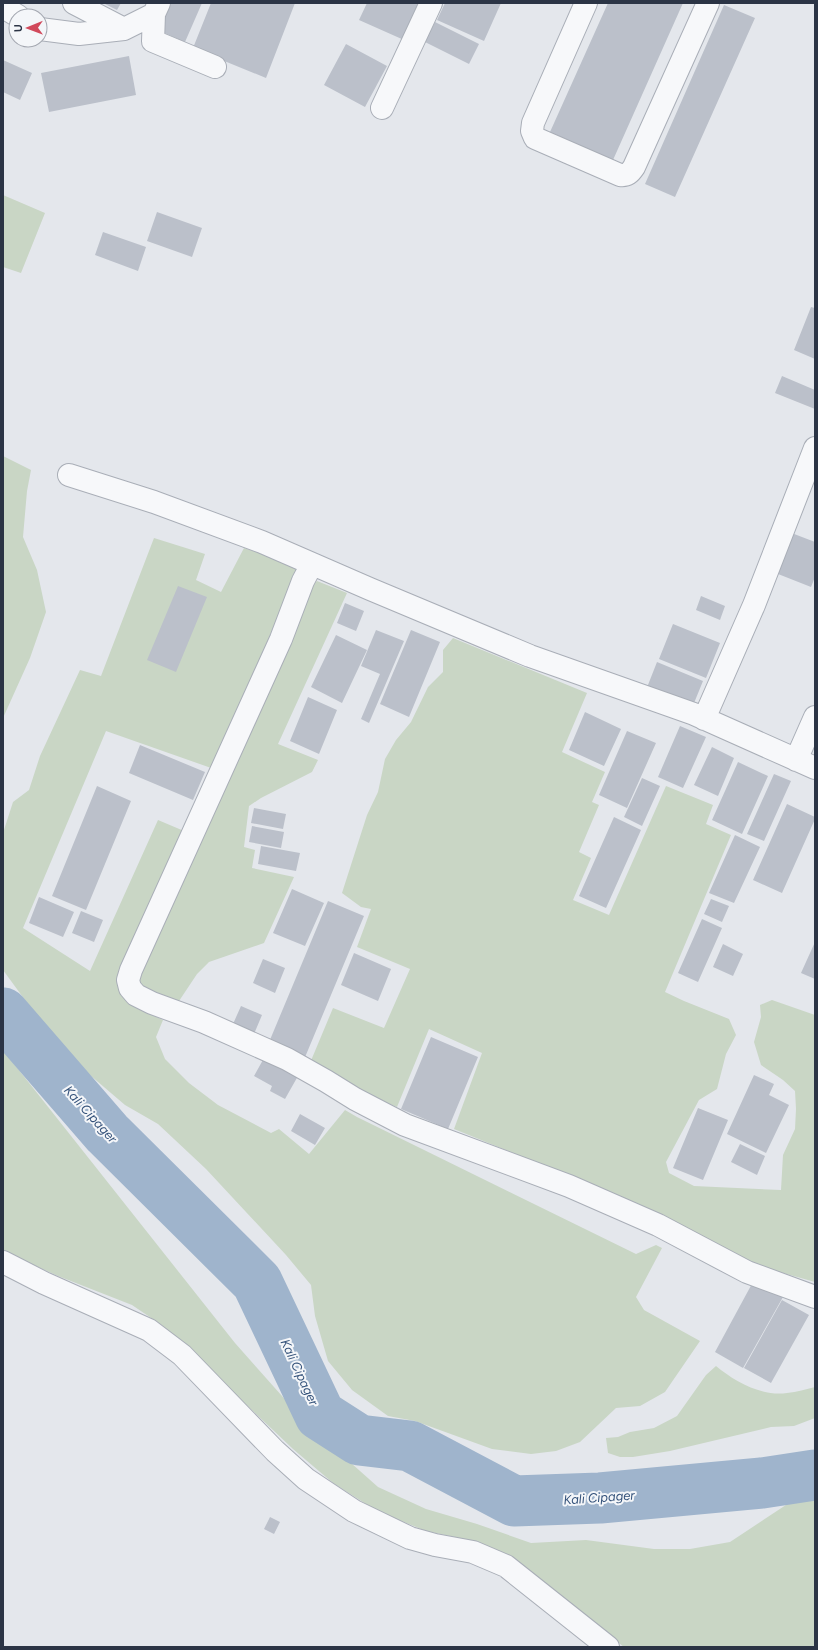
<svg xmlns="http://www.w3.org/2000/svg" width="818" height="1650" font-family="Figtree,sans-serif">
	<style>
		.green { fill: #c9d6c5 }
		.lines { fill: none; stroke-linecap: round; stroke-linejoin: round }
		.river { stroke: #9fb4cc; stroke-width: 51 }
		.building { fill: #bbc0ca }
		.minor-casing { stroke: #a9aeb7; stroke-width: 24 }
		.minor { stroke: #f7f8fa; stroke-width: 22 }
		.labels { text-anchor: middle; stroke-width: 4; stroke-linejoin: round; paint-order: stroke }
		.water-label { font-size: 13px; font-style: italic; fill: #34527a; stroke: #f4f6f9 }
	</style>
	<rect width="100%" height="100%" fill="#e4e7ec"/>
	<path class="green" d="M 3,195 L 45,213 L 21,273 L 3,267 Z
		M 3,456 L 31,470 L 27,491 L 23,537 L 37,570 L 46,612 L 30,658 L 3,718 Z
		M 154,538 L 205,554 L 196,580 L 221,592 L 244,548 L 284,561 L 298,568 L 214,769 L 106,731 L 23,928 L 90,971 L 158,820 L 184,831 L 123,996 L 143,1011 L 163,1020 L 156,1037 L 165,1059 L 189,1083 L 218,1105 L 271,1133 L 279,1129 L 309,1154 L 345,1110 L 357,1117 L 636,1254 L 656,1245 L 662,1248 L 636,1297 L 644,1310 L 700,1341 L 665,1392 L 640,1406 L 616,1408 L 580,1442 L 556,1451 L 531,1454 L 492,1449 L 415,1421 L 388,1416 L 352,1390 L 328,1361 L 315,1316 L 311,1285 L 286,1255 L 206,1169 L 158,1124 L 125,1105 L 63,1052 L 3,970 L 3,833 L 13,802 L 29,790 L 40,756 L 80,670 L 101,676 Z
		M 317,581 L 347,593 L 278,744 L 318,760 L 312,772 L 261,798 L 249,806 L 244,847 L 255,850 L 252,868 L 294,877 L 264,943 L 209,962 L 197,974 L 177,1004 L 146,991 L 135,979 L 310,587 Z
		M 453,638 L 587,693 L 562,752 L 605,772 L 592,802 L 599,805 L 579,852 L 591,858 L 573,900 L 609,915 L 666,786 L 713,805 L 706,824 L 731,835 L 665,992 L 684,1001 L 729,1019 L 736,1035 L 726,1054 L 717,1089 L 699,1100 L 666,1162 L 669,1173 L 694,1186 L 781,1190 L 783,1155 L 795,1129 L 796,1109 L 795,1091 L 783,1080 L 761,1065 L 754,1042 L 761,1017 L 760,1005 L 772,1000 L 815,1015 L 815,1282 L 758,1266 L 567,1175 L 454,1129 L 482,1053 L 429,1029 L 397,1107 L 355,1090 L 310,1063 L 333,1008 L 384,1028 L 410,969 L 357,947 L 371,909 L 361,907 L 342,893 L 367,815 L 378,792 L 385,759 L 396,740 L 411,722 L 428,687 L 443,672 L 443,650 Z
		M 3,1050 L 235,1343 L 306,1423 L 378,1487 L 426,1509 L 477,1524 L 531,1543 L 586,1540 L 654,1549 L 690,1549 L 730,1542 L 789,1503 L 815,1495 L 815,1647 L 624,1647 L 515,1562 L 455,1537 L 426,1531 L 377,1511 L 333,1483 L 293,1449 L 163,1326 L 132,1305 L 58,1276 L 3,1251 Z
		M 716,1366 C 734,1381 762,1397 787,1393 C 797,1392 806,1389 815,1387 L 815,1418 L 794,1426 L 771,1427 L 670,1451 L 633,1457 L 620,1457 L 608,1453 L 606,1438 L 618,1437 L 630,1432 L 654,1428 L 677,1416 L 706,1375 Z"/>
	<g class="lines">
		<path class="river" d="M 3,1013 L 107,1133 L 257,1282 L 320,1415 L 359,1440 L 410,1446 L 514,1501 L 600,1498 L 762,1483 L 815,1475"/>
	</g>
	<path class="building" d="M 103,3 L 121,3 L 117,10 Z
		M 169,3 L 202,3 L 185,42 L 158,30 Z
		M 211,3 L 295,3 L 266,78 L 217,58 L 221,48 L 217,58 L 193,48 Z
		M 367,3 L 420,3 L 404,40 L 359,20 Z
		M 445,3 L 501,3 L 484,41 L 437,20 Z
		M 608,3 L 683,3 L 613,160 L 550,132 Z
		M 724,5 L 755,18 L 675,197 L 645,184 Z
		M 435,22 L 479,44 L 469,64 L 425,42 Z
		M 346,44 L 387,66 L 365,107 L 324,85 Z
		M 129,56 L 136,95 L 49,112 L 41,73 Z
		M 3,60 L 32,73 L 20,100 L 3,92 Z
		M 157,212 L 202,228 L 192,257 L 147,241 Z
		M 103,232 L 146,247 L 138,271 L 95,255 Z
		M 811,307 L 815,308 L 815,359 L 794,350 Z
		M 782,376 L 815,390 L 815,409 L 775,393 Z
		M 789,532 L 815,542 L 815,577 L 811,587 L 773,572 Z
		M 178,586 L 207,597 L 176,672 L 147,660 Z
		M 701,596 L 725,606 L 720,620 L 696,610 Z
		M 345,603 L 364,611 L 356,631 L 337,623 Z
		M 673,624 L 720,643 L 706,678 L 659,659 Z
		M 376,630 L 404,641 L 369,723 L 361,719 L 380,674 L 361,666 Z
		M 411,630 L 440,642 L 409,717 L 380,704 Z
		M 336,635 L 367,650 L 342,703 L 311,687 Z
		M 657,662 L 703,681 L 692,708 L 646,690 Z
		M 308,697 L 337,710 L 319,754 L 290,741 Z
		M 585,712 L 621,729 L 604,766 L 569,750 Z
		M 680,726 L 706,737 L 683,788 L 658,777 Z
		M 627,731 L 656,743 L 627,808 L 599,795 Z
		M 140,745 L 205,772 L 193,800 L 129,773 Z
		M 712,747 L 734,758 L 718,796 L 694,785 Z
		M 738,762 L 768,776 L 742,834 L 712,820 Z
		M 774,774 L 791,781 L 764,841 L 747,834 Z
		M 642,778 L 660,786 L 642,826 L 624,817 Z
		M 97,786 L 131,801 L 86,910 L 52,896 Z
		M 787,804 L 815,817 L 815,819 L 782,893 L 753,880 Z
		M 254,808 L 286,814 L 283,829 L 251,823 Z
		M 614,817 L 641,830 L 606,908 L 579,896 Z
		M 252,826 L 284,832 L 281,848 L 249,842 Z
		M 735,835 L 760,847 L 734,903 L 709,893 Z
		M 261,846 L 300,853 L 296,871 L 258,864 Z
		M 292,889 L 324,903 L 305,946 L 273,933 Z
		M 39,897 L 74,912 L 63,937 L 29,923 Z
		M 711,899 L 729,906 L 722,922 L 704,914 Z
		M 328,901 L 364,916 L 303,1062 L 267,1047 Z
		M 81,911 L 103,920 L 94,942 L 72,933 Z
		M 702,919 L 722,928 L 698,982 L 678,973 Z
		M 815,942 L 815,979 L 801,973 Z
		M 723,944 L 743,954 L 733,976 L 713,967 Z
		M 354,953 L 391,969 L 378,1001 L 341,985 Z
		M 263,959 L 285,968 L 275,993 L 253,983 Z
		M 241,1006 L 262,1015 L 254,1034 L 233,1024 Z
		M 431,1037 L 478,1057 L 448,1129 L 401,1109 Z
		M 264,1058 L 298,1076 L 285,1099 L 270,1091 L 272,1086 L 254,1076 Z
		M 754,1075 L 774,1084 L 769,1095 L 789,1105 L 766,1153 L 727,1134 Z
		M 698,1108 L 728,1120 L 703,1180 L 673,1168 Z
		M 300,1114 L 325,1128 L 315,1145 L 291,1131 Z
		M 740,1144 L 765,1156 L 757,1175 L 731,1162 Z
		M 754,1280 L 783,1297 L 743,1368 L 715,1352 Z
		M 782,1300 L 809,1315 L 771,1383 L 744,1368 Z
		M 270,1517 L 280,1522 L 274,1534 L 264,1529 Z"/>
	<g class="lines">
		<defs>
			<path id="minor" d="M 74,3 L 124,29
				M 586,3 L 533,123 L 532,131 L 535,138 L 620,175 C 627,176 630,173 634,167 L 708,3
				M 3,7 L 18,16
				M 154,14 L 153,41 L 215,67
				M 40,29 L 79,34 L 124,29 L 154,14 L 159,3
				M 382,108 L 431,3
				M 69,475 L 154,502 L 262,542 L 370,589 L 530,656 L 694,714 L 815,768
				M 312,564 L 303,581 L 281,639 L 131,970 L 128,980 L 130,988 L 136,995 L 152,1003 L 204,1022 L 287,1059 L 326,1081 L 355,1099 L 405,1125 L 569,1186 L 658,1225 L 747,1272 L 815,1297
				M 704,719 L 754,605 L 815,448
				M 796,760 L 815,717
				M 3,1262 L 44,1283 L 149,1330 L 182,1355 L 275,1451 L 306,1479 L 354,1511 L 410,1538 L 435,1545 L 473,1552 L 506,1566 L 608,1647"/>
		</defs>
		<use href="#minor" class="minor-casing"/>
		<use href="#minor" class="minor"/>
	</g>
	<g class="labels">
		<g class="water-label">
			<text transform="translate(91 1114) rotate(48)" y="5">Kali Cipager</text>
			<text transform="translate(300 1372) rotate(65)" y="5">Kali Cipager</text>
			<text transform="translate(599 1497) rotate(-4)" y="5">Kali Cipager</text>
		</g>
	</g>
	<rect width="818" height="1650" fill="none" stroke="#2b3445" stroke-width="8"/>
	<g transform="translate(28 28) rotate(269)"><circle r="19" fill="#f4f6f9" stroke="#a4a8b1"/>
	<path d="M0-3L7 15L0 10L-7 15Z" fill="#d1495b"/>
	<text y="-6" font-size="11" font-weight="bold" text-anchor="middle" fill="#2b3445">U</text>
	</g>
</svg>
